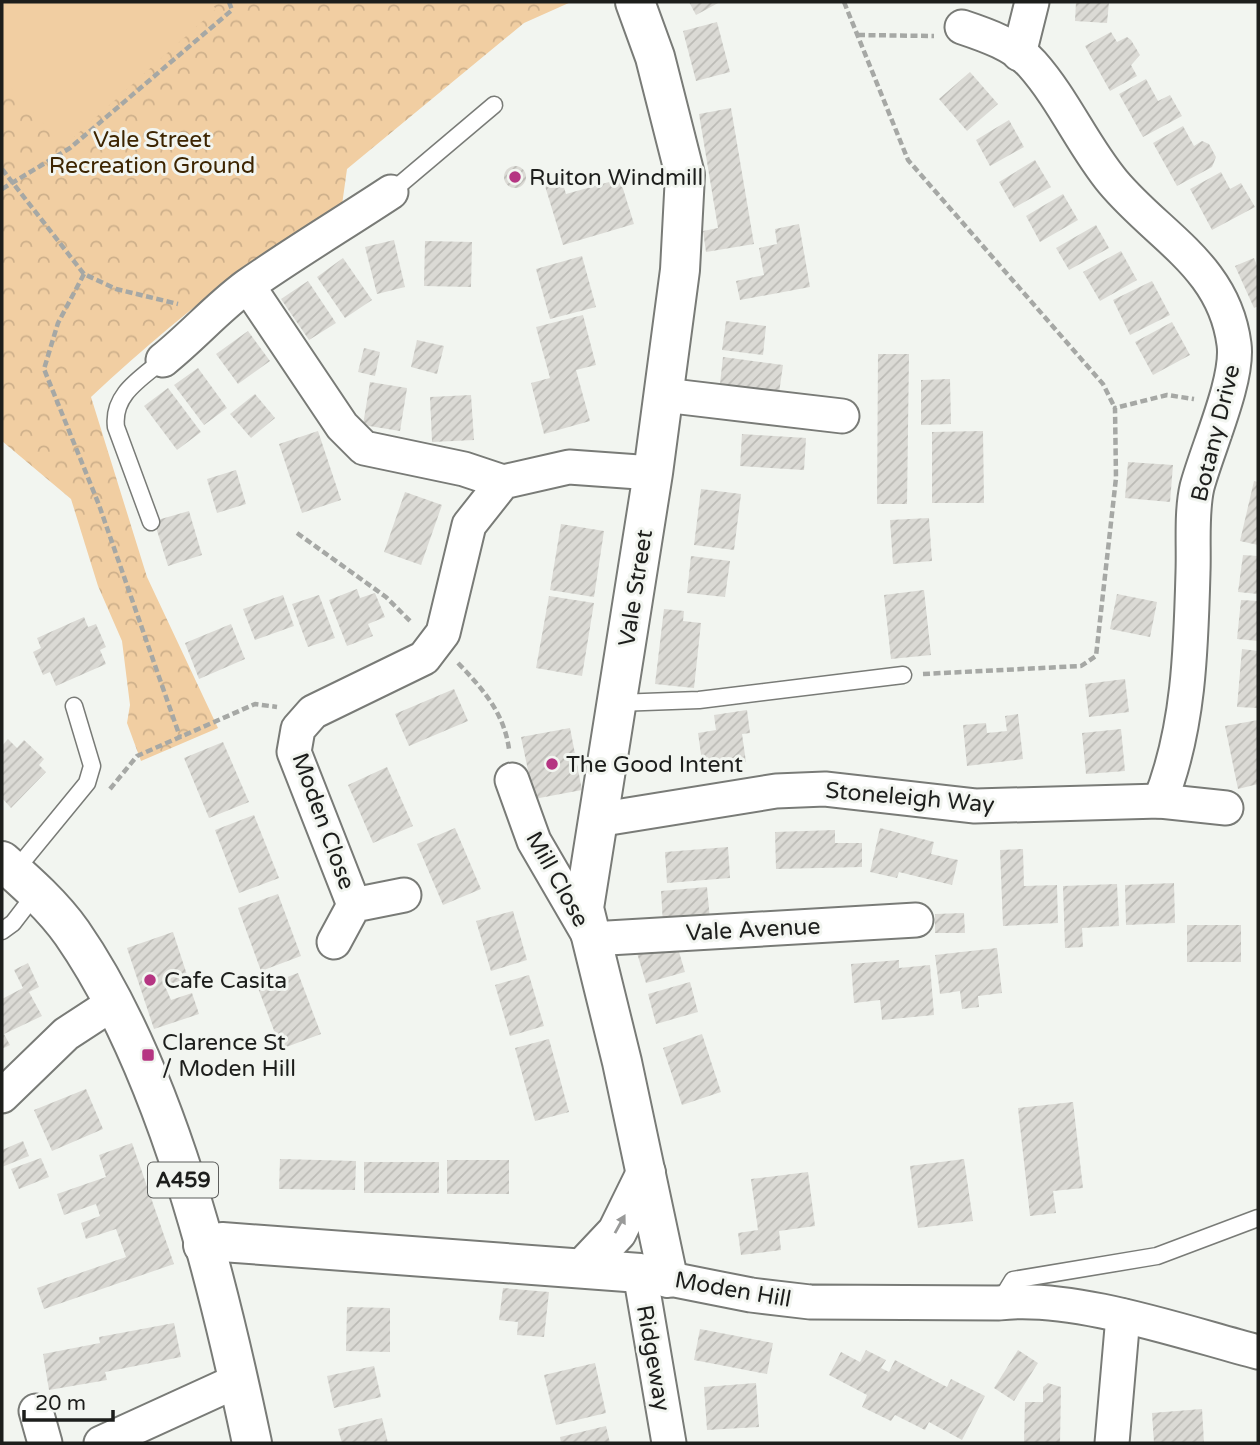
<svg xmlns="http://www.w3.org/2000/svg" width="1260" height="1445" font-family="'Varela Round',sans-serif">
<defs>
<pattern id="park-crowns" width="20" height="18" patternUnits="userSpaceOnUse" patternTransform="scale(1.75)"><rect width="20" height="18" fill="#f1cea2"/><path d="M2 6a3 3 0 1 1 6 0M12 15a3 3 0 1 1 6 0" fill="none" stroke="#ceb08b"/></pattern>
<pattern id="building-hatch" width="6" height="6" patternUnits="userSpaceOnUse" patternTransform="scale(1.75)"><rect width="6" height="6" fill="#dbdad5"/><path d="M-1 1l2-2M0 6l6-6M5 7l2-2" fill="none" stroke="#bcbbb6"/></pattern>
</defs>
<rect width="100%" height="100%" fill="#f2f5f0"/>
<path fill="url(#park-crowns)" d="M2,2H571L524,23L347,169L342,205C252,257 167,326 91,397L147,577L218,728L141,761L127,723L130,705L122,641L98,586L71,499L2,441Z"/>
<path fill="#f1cea2" d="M2,2H210L216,9L64,146L2,78Z"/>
<g fill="url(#building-hatch)">
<path d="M689,2H720L696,15Z"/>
<path d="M1076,2H1109L1107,23L1075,21Z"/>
<path d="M717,22L730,72L696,81L683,31Z"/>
<path d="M1111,32L1117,42L1127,37L1131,40L1140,55L1131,65L1137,76L1110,91L1085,46Z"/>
<path d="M970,72L998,104L967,131L939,99Z"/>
<path d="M1146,79L1158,101L1170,95L1182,116L1143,137L1119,94Z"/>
<path d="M731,108L754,244L706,252L703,231L718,228L699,114Z"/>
<path d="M1009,120L1024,147L990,166L976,140Z"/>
<path d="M1183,126L1194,146L1202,141L1209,144L1216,157L1212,167L1177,186L1153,143Z"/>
<path d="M1035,160L1051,187L1014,208L999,182Z"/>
<circle cx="515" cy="177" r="11"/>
<path d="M1221,172L1230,189L1241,183L1255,207L1212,230L1190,189Z"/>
<path d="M620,179L634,224L563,245L545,186L562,181L566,194Z"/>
<path d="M1063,194L1078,220L1040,242L1026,216Z"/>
<path d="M799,224L810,287L740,300L736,281L764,275L759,248L777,244L775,229Z"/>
<path d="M1096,225L1109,248L1069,270L1056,248Z"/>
<path d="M394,240L405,287L377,294L365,247Z"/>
<path d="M425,241L472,242L471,287L424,286Z"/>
<path d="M1121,251L1137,280L1100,301L1083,272Z"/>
<path d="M582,256L596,307L550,319L536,269Z"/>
<path d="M343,258L372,300L345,318L317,277Z"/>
<path d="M1254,258L1258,268V306L1254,308L1235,266Z"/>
<path d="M308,281L336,323L309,340L281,299Z"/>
<path d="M1152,281L1170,315L1130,335L1113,300Z"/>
<path d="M583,315L596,365L576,370L590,421L544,434L531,383L550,378L536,327Z"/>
<path d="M726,321L766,326L763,355L722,350Z"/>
<path d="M1172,322L1190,355L1153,375L1135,342Z"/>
<path d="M248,331L270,361L238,384L216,354Z"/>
<path d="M417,340L444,346L437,374L411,367Z"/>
<path d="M364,348L380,352L375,376L358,372Z"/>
<path d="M878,354H909L907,504H877Z"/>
<path d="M723,357L783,365L778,400L719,393Z"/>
<path d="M198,368L227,408L204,425L174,385Z"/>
<path d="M950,379L951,424L921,425V380Z"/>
<path d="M370,382L407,388L400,431L363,425Z"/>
<path d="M168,388L201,432L177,450L144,406Z"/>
<path d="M255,394L275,418L251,438L230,414Z"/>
<path d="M471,395L474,440L432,442L430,397Z"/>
<path d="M318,431L341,500L302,513L279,444Z"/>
<path d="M983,431L984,503H932V432Z"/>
<path d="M742,434L806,438L804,470L740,466Z"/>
<path d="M1128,462L1173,465L1170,502L1125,498Z"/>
<path d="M236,470L246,504L217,513L207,479Z"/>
<path d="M1254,481L1258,482V545L1240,541Z"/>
<path d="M701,489L741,494L734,550L694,545Z"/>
<path d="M405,492L442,505L421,565L384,552Z"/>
<path d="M189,511L202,555L168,566L154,521Z"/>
<path d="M929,518L932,561L893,564L890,520Z"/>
<path d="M561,524L604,531L594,597L550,590Z"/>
<path d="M1243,555L1258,556V594L1238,592Z"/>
<path d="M691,556L730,561L725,597L687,593Z"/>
<path d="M357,589L360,598L375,593L385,617L368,624L373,636L347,646L329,600Z"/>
<path d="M924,590L931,655L891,659L884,595Z"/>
<path d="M1117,594L1157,602L1150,637L1110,629Z"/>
<path d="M283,595L294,626L255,640L243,609Z"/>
<path d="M319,595L335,638L308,647L292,604Z"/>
<path d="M549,596L594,603L582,676L536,668Z"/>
<path d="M1241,600L1258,601V641L1237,639Z"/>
<path d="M664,609L684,611L683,621L701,623L694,688L655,684Z"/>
<path d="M84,617L88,627L96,624L106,647L100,650L106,664L56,686L50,672L43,675L33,652L41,648L37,638Z"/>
<path d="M231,624L245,659L199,679L185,643Z"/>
<path d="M1242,649L1258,651V708L1237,707Z"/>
<path d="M1125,679L1129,712L1089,717L1085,684Z"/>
<path d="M454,689L468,721L409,746L395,714Z"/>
<path d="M747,710L750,733L742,734L746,762L703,768L698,733L716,730L714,715Z"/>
<path d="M1018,714L1023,759L967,766L963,725L986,723L987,733L1007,731L1005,716Z"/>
<path d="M1258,720V784L1238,789L1225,726Z"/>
<path d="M570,728L582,790L534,799L521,737Z"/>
<path d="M1121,729L1125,771L1086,774L1082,733Z"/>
<path d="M8,739L17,748L24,740L44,759L39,765L46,772L11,808L2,798V746Z"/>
<path d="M223,742L249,802L209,818L184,758Z"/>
<path d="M387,767L413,826L373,843L348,785Z"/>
<path d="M254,815L279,878L239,893L215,830Z"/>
<path d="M455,828L481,889L443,905L417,844Z"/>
<path d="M880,828L934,842L931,854L958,860L952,885L899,872L897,878L870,872Z"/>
<path d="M835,830V843H862V867L776,869L775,832Z"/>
<path d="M728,847L730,878L667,883L665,852Z"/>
<path d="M1023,849L1024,886L1057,885L1058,923L1003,926L1000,850Z"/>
<path d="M1174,883L1175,923L1126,925L1125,885Z"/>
<path d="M1117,884L1119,926L1082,928L1083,947L1065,948L1063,886Z"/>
<path d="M707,887L710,920L663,924L661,891Z"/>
<path d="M278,894L301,956L261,971L238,908Z"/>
<path d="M513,911L527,960L491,971L476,921Z"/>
<path d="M964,913L965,933H935V914Z"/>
<rect x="1187" y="925" width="54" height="37"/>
<path d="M173,932L188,978L165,986L171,1000L192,993L199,1014L154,1029L127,948Z"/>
<path d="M676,942L685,972L646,983L637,953Z"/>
<path d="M997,948L1002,993L978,996L979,1007L962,1009L960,991L940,994L935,955Z"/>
<path d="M899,960V968L930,965L934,1015L882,1020L880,1000L854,1003L851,964Z"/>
<path d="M28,963L39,987L29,992L42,1016L4,1034L10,1045L2,1049V999L23,988L14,970Z"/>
<path d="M298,973L321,1034L281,1049L258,988Z"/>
<path d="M529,975L544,1026L510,1036L495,985Z"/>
<path d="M690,982L698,1012L656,1024L648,994Z"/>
<path d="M702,1034L721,1092L682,1105L663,1048Z"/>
<path d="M549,1039L569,1112L535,1121L515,1048Z"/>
<path d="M86,1089L103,1129L52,1151L34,1110Z"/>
<path d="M1073,1102L1083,1188L1053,1191L1056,1213L1030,1216L1018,1108Z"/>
<path d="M23,1141L29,1156L2,1167V1150Z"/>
<path d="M132,1143L174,1264L44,1309L37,1288L126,1257L116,1229L86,1239L81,1223L100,1216L96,1204L64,1215L57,1194L106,1177L99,1155Z"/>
<path d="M41,1158L49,1177L19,1189L11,1169Z"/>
<path d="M280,1159L356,1161L355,1190L279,1189Z"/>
<path d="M964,1159L973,1221L918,1228L910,1166Z"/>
<rect x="447" y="1160" width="62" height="34"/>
<rect x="364" y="1162" width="75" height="31"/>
<path d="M808,1172L815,1226L779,1231L781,1250L741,1255L738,1233L758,1230L751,1179Z"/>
<path d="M503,1288L549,1292L544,1337L517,1335L518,1322L499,1320Z"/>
<path d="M347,1307L390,1308V1352L346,1351Z"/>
<path d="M174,1323L181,1357L105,1372L107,1380L49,1390L43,1354L100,1343L99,1337Z"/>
<path d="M700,1329L773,1343L767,1374L694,1360Z"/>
<path d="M866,1350L886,1360L881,1368L889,1372L895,1360L947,1387L951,1379L985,1396L962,1440L929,1422L925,1430L895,1415L891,1421L862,1407L867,1395L829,1375L841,1352L860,1362Z"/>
<path d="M1018,1350L1038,1363L1014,1401L994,1388Z"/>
<path d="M595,1363L606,1413L556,1425L544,1375Z"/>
<path d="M374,1366L381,1397L334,1408L327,1376Z"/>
<path d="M756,1383L759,1427L707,1430L704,1387Z"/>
<path d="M1048,1383L1061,1387L1060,1443H1024L1025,1402H1043V1387Z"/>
<path d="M1202,1409L1204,1443H1154L1152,1413Z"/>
<path d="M382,1418L388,1443H342L338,1429Z"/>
<path d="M606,1426L610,1443H561L560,1437Z"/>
</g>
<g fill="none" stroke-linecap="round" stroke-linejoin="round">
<g stroke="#797b77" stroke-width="19">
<g id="lane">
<path d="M391,192L494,105"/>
<path d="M151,522L116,427C112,395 140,379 163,360"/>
<path d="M617,703L699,700L903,675"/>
<path d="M14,872L87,783L92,766L74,706"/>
<path d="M2,931L13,923L36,893"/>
<path d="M999,1303L1013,1280L1157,1256L1258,1218"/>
</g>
</g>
<g stroke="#797b77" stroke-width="37">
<g id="street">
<path d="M962,27C986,35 1015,45 1032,64C1064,100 1083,146 1113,182C1159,237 1224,266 1234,344C1239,380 1207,449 1197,487C1191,513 1194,545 1193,572C1191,648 1189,729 1160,801"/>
<path d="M1019,54L1032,2"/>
<path d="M248,286L342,426L364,448L464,469L503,482"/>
<path d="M163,360C193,336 217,308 247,286C294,253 344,223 391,192"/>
<path d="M664,395L842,416"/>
<path d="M512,780L534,841L591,939L916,920"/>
<path d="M597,820L776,791L825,789L975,806L1160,801L1226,808"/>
<path d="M354,905L294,752L298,729L313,712L424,658L443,633L469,525L503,482L569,467L653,473"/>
<path d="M334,942L354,905L404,895"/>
<path d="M2,1096L66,1034L115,1002"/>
<path d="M36,1411L45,1443"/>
<path d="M101,1443L239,1380"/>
<path d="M669,1443L640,1273L751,1295L810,1302L999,1303C1074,1294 1185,1333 1258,1352"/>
<path d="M1112,1443L1123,1316"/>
</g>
</g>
<g stroke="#797b77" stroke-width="42">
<g id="secondary">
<path d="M635,2L655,57L685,175L680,270L653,473L584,908L622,1062L668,1278"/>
<path d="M203,1245L222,1242L640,1273"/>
<path d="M584,1267L617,1232L646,1173"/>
</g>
</g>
<g stroke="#797b77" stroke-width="42">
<path id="primary" d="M2,861C27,883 53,906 72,933C167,1070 218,1281 252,1443"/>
</g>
<g stroke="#a6a8a5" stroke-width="4.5" stroke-dasharray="7 3.5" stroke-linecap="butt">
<path d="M844,2L908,160L1103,384L1115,408"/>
<path d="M858,35L934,36"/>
<path d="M2,169L84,274L116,289L178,304"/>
<path d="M2,189L70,148L232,10L229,2"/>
<path d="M84,274L58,323L44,369L99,505L180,737"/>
<path d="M297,533L386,597L412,623"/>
<path d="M458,663C483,689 504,713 509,749"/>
<path d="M923,674L1081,666L1096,656L1116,478L1115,408L1167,395L1194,399"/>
<path d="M110,789L137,756L255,704L277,707"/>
</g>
<use href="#lane" stroke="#fff" stroke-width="16"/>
<use href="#street" stroke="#fff" stroke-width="33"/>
<use href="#secondary" stroke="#fff" stroke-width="38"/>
<use href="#primary" stroke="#fff" stroke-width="38"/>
</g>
<defs><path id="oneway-solid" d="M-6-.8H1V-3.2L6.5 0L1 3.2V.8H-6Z" transform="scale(1.75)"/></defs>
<use fill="#999a99" href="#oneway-solid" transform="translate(620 1224) rotate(-61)"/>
<g fill="#b53582" stroke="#f2f5f0" stroke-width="2.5">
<circle cx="515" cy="177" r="7"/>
<circle cx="552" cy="764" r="7"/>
<circle cx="150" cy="980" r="7"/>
<rect x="141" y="1048" width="14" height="14" rx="3.5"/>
</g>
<g text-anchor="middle" stroke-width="6" stroke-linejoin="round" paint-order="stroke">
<rect fill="#f2f5f0" stroke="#5d5e5c" stroke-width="2" x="148" y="1162.5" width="70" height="35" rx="5"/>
<g font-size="21" font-weight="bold" fill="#1d1e1c">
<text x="183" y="1187">A459</text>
</g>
<g font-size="23" fill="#3d2501" stroke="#f2f5f0">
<text x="152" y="147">Vale Street<tspan x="152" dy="26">Recreation Ground</tspan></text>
</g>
<g font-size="23" fill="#1d1e1c" stroke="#f2f5f0" text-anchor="start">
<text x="529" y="185">Ruiton Windmill</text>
<text x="566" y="772">The Good Intent</text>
<text x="164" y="988">Cafe Casita</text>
<text x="162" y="1050">Clarence St<tspan x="162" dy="26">/ Moden Hill</tspan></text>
</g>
<g font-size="23" fill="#1d1e1c" stroke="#f2f5f0">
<text transform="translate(1215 433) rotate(-76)" y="8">Botany Drive</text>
<text transform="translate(635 588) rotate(-81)" y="8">Vale Street</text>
<text transform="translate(910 797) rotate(5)" y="8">Stoneleigh Way</text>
<text transform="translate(324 821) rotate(70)" y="8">Moden Close</text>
<text transform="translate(558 879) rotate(61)" y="8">Mill Close</text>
<text transform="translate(753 929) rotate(-3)" y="8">Vale Avenue</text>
<text transform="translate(733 1289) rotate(10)" y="8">Moden Hill</text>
<text transform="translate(654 1358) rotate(80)" y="8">Ridgeway</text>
</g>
</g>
<rect width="1260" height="1445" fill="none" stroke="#1d1e1c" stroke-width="7"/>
<path d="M24 1410v10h89v-10" fill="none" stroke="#1d1e1c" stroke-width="3.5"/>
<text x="35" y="1410" font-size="21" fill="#1d1e1c" stroke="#f2f5f0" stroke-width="5" paint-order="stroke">20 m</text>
</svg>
